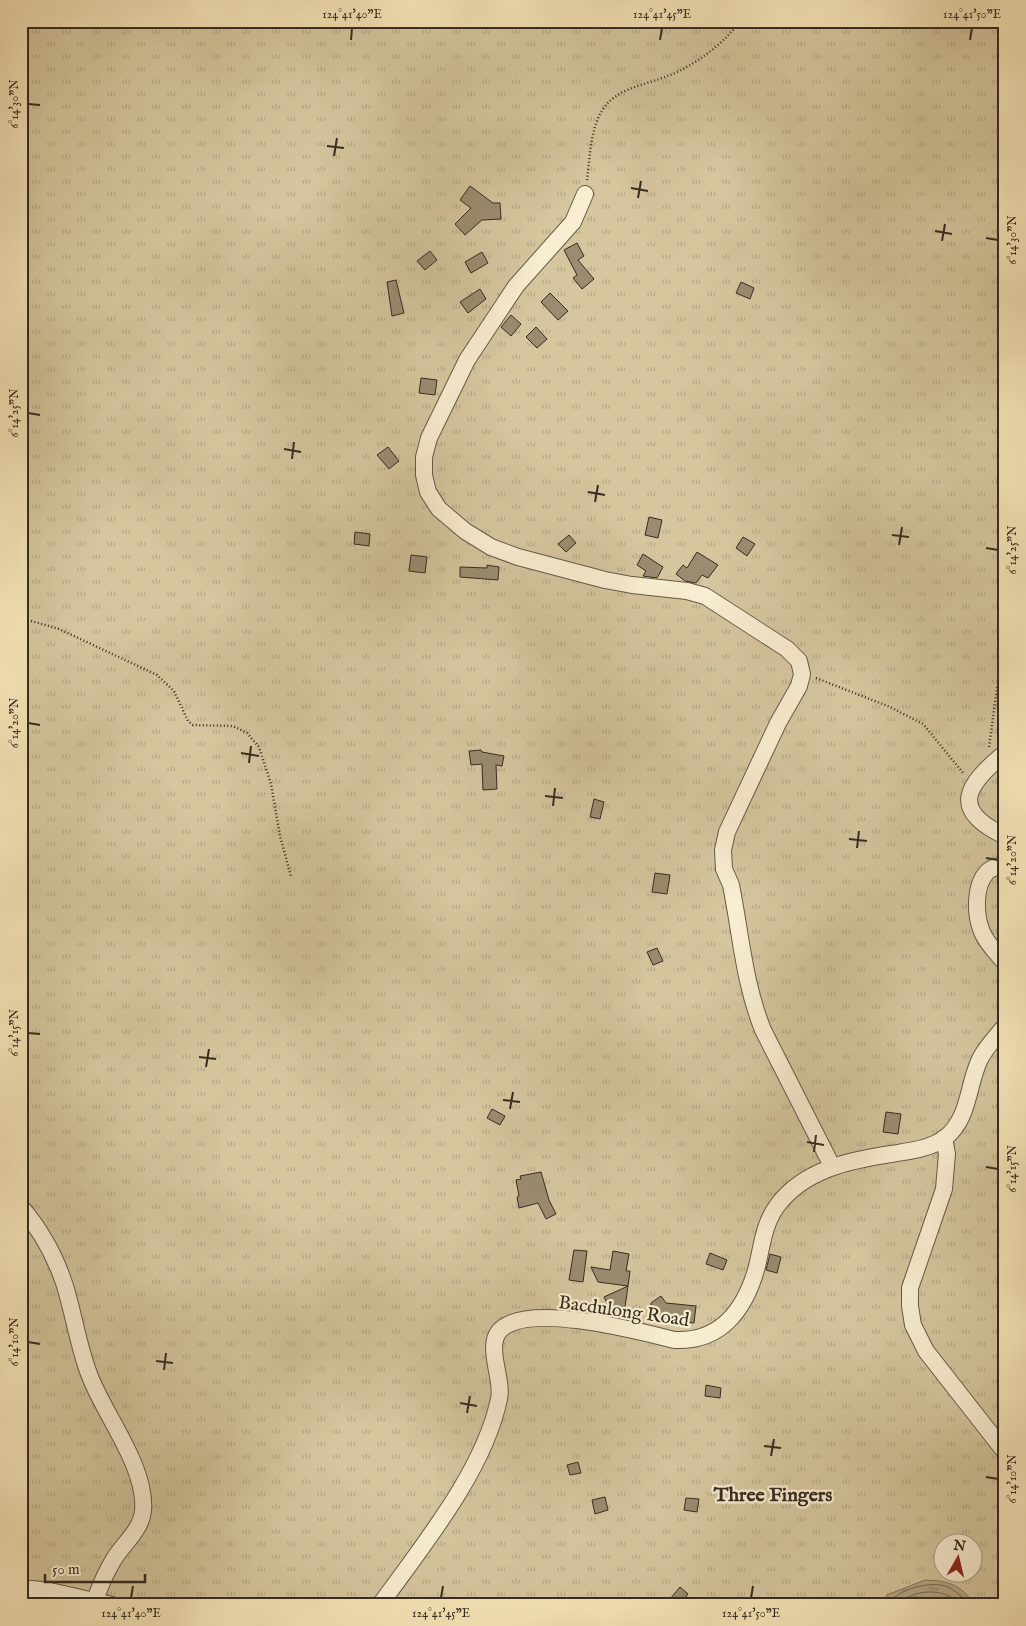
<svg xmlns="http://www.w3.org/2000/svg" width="1026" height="1626" font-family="'IM FELL English',serif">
<defs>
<pattern id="grass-tufts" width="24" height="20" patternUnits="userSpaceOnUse" patternTransform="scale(1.25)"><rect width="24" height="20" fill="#d5c69e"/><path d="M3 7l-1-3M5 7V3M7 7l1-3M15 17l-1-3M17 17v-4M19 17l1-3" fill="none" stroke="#b7aa88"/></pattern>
<pattern id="water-ripples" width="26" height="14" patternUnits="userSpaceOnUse" patternTransform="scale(1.25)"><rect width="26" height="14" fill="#b5a685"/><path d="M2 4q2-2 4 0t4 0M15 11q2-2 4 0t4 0" fill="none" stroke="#94876c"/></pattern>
</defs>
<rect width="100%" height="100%" fill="#f6e5b8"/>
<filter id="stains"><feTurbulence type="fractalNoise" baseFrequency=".004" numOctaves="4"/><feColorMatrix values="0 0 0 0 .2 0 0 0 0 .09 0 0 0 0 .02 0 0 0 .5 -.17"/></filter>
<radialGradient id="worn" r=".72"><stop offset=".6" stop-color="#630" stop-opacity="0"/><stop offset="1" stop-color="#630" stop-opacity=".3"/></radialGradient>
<path fill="url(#grass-tufts)" stroke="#867960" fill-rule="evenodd" d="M21,21H1005V1605H21ZM944,1544H974V1574H944Z"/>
<path fill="url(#water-ripples)" stroke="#82755d" d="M925,1580C949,1581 960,1584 975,1605H883L887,1595Z"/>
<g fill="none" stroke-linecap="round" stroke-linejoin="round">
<g stroke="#766954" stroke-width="1">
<path d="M888,1605C896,1589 932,1580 948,1587C956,1591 964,1598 969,1605"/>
<path d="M895,1605C914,1589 944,1586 961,1605"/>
</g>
</g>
<g fill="#9a8c70" stroke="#362c22">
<path d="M470,186L493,203H500L501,219L482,220L465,235L455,224L471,208L460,200Z"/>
<path d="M577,243L584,256L578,260L594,279L582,289L573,278L577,275L564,250Z"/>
<path d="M430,251L437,260L425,270L417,261Z"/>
<path d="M482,252L488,263L471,273L465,262Z"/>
<path d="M396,280L404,313L392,316L387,282Z"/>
<path d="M741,282L754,288L750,299L736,293Z"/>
<path d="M480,289L486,299L468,313L460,302Z"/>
<path d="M550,293L568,311L558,320L541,302Z"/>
<path d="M511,315L521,324L511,336L501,327Z"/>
<path d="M536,327L547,339L537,348L526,337Z"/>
<path d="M421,378L437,380L435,395L419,393Z"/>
<path d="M388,447L399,461L389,469L377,455Z"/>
<path d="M649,517L662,520L658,538L645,535Z"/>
<path d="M355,532L370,534L369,546L354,544Z"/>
<path d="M569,535L576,543L566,552L558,544Z"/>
<path d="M743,537L755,544L747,556L736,548Z"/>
<path d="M697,552L718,565L708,578L702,575L696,583L685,581L676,574L683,565L687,568Z"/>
<path d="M643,554L663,567L657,578L643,576L646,571L637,565Z"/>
<path d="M411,555L427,557L425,573L409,571Z"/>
<path d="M487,565L499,567L498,580L460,577V567L487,568Z"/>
<path d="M481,750L482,752L504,756L502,766L496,765L497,789L483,790L482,764L471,765L469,751Z"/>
<path d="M594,799L604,802L600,819L590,817Z"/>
<path d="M655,873L670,875L667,894L652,892Z"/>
<path d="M657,948L663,961L653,965L647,952Z"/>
<path d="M492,1109L505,1116L500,1125L487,1118Z"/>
<path d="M886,1112L901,1114L898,1134L883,1132Z"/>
<path d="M541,1172L549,1200L556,1214L546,1219L538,1203L519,1208L517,1197L519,1196L516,1180L521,1179L520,1176Z"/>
<path d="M574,1250L587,1251L583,1282L569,1280Z"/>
<path d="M613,1251L629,1254L626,1271H630L628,1286L598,1282L591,1267L610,1270Z"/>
<path d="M710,1253L727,1260L723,1270L706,1264Z"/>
<path d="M770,1254L781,1257L777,1273L766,1270Z"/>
<path d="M628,1286L625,1307L612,1313L604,1297Z"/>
<path d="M661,1296L666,1303L696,1306L694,1323L649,1318L651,1303Z"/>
<path d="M706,1385L721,1388L720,1398L705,1396Z"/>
<path d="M578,1462L581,1473L570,1475L567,1465Z"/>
<path d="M605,1497L608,1510L595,1514L592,1500Z"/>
<path d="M686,1498L699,1499L697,1512L684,1510Z"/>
<path d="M680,1587L688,1594L680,1605H677L670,1599Z"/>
</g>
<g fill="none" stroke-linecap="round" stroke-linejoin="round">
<g stroke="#665a48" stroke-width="18">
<g id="minor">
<path d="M585,194L573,222L516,286L467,360L429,438L424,457V475L428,492L439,509L465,531L491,547L518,557L605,580L632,585L687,591L705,596L787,649L799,661L802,674L799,686L778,723L727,832L723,850L724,869L731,885C741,935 744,983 763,1030L832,1166"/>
<path d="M1005,753C966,785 949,810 1005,836"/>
<path d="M1005,865C999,866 991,868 987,872C974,886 975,915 982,932C987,944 997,953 1005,963"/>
<path d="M944,1138L947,1154L944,1189L910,1288V1306L913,1325L926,1351L1005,1452"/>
<path d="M21,1207C40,1229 56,1258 65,1286C74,1315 78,1345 89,1374C104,1415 147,1467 143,1511C141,1530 124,1543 114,1559C106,1572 100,1586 95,1600"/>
<path d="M21,1588L50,1591L112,1605"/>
<path d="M380,1605C423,1545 484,1471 499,1399C504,1378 482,1341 504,1327C536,1304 637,1331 675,1340C720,1342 744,1311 756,1270C762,1248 763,1225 777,1206C803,1170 850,1160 891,1154C909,1151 930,1149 945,1138C970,1118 967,1086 980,1059C986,1047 996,1037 1005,1026"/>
</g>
</g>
<g stroke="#362c22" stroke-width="2.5" stroke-dasharray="1 2.5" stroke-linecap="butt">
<path d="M587,180C590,158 590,129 603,109C618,87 647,85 670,75C695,65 725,43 740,21"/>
<path d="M21,618L59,629L157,675L174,691L188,721L193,725L233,726L247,733L259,747L271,784L280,836L291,876"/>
<path d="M816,678L890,707L923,724L964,774"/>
<path d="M989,747L997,688L1005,669"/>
</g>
<use href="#minor" stroke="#f9eed1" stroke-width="16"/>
</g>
<path fill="none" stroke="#362c22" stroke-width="2" d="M351,40L352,28M660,40L662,28M970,40L972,28M28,104L40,105M327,146L344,148M334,156L337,138M631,188L648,191M638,198L641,181M935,231L952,234M986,238L998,240M942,241L945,224M28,413L40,415M284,449L301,452M292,459L294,442M588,492L605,495M595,502L598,485M892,535L909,537M899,545L902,527M986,548L998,550M28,723L40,725M241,753L259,756M249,763L251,746M545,796L563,798M553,806L555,788M849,839L867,841M857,848L859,831M986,858L998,860M28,1033L40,1034M199,1057L216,1059M206,1067L209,1049M503,1100L520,1102M510,1109L513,1092M807,1142L824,1145M814,1152L816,1135M986,1167L998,1169M28,1342L40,1344M156,1361L173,1363M164,1370L166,1353M460,1403L477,1406M467,1413L470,1396M764,1446L781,1448M771,1456L774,1439M986,1477L998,1479M131,1598L133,1586M441,1598L443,1586M751,1598L753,1586"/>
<g text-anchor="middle" stroke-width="4.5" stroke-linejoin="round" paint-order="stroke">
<g font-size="19" fill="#362c22" stroke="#f9eed1">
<text transform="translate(624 1310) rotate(8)" y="7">Bacdulong Road</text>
</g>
<g font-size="20" font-weight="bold" fill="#362c22" stroke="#f9eed1">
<text x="773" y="1501">Three Fingers</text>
</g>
</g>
<rect width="1026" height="1626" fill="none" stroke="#f6e5b8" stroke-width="55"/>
<g transform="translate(958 1558) rotate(8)"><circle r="24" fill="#f9eed1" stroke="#aba08b"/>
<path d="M0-4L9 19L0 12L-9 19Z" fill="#8f2418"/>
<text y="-8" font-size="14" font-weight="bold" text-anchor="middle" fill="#362c22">N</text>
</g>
<path d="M45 1574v8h100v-8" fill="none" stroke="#362c22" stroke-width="2.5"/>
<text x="52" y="1574" font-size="15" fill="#362c22" stroke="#f9eed1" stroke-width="4" paint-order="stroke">50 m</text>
<rect x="28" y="28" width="970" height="1570" fill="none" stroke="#362c22" stroke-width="2"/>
<g font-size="12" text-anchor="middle" fill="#362c22">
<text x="352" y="18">124°41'40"E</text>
<text x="662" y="18">124°41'45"E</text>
<text x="972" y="18">124°41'50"E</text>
<text transform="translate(14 104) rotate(-90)" y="4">6°14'30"N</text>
<text transform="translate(1012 240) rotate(-90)" y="4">6°14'30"N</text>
<text transform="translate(14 413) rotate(-90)" y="4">6°14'25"N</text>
<text transform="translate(1012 550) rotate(-90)" y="4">6°14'25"N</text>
<text transform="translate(14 723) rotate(-90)" y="4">6°14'20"N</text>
<text transform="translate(1012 860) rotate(-90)" y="4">6°14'20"N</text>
<text transform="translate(14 1033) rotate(-90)" y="4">6°14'15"N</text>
<text transform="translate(1012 1169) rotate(-90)" y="4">6°14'15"N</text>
<text transform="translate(14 1342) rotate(-90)" y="4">6°14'10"N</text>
<text transform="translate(1012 1479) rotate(-90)" y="4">6°14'10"N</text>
<text x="131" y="1617">124°41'40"E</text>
<text x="441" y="1617">124°41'45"E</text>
<text x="751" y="1617">124°41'50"E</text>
</g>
<rect width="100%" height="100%" filter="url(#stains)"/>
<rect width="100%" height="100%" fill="url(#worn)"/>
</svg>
